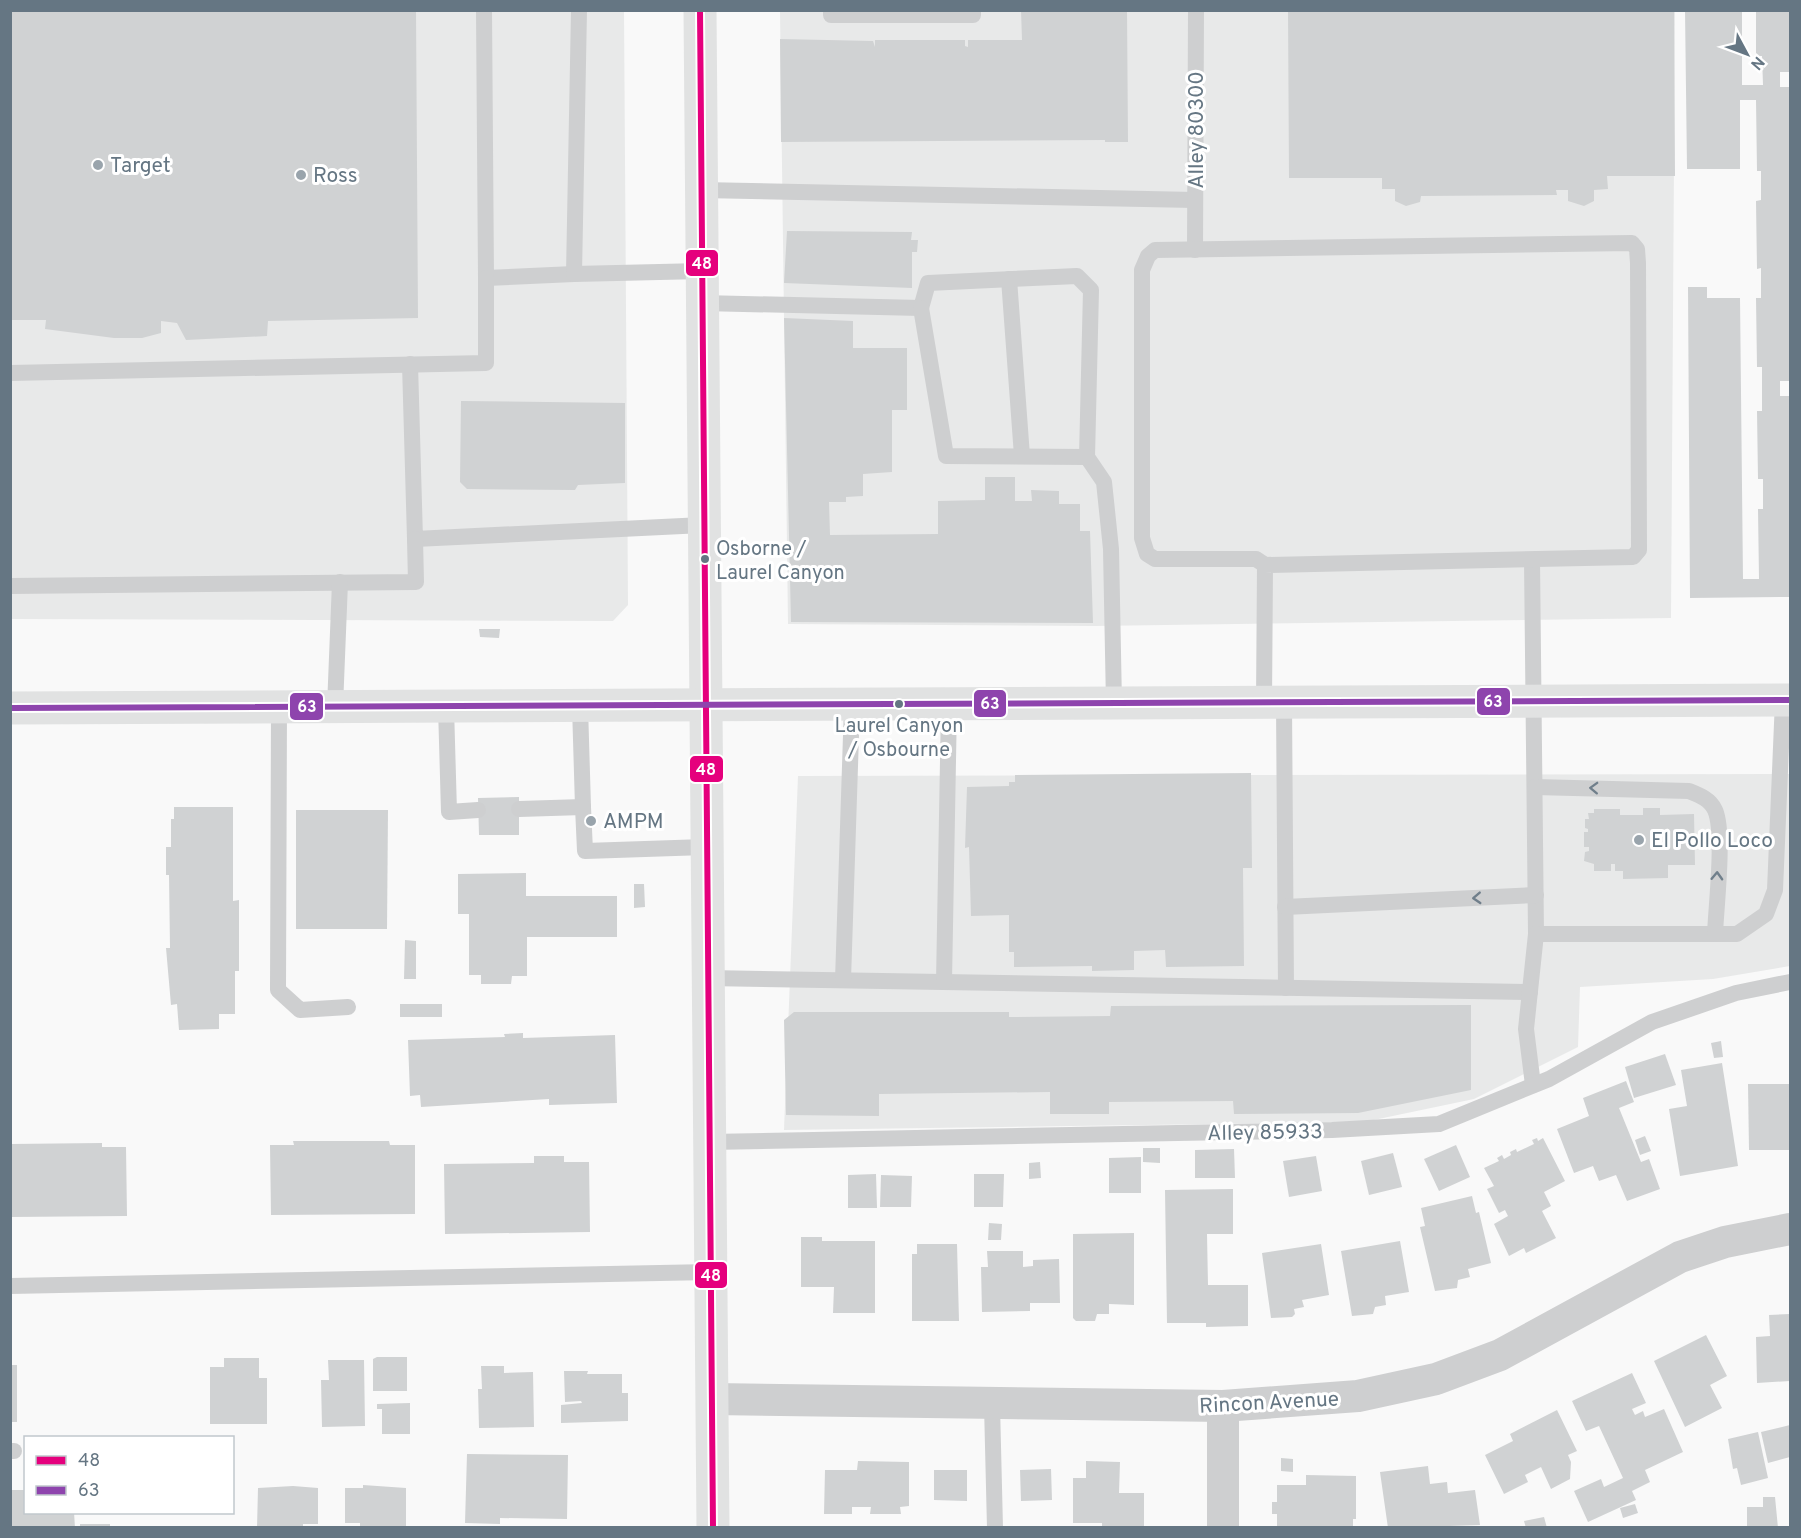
<svg xmlns="http://www.w3.org/2000/svg" width="1801" height="1538" font-family="Overpass,sans-serif">
<rect width="100%" height="100%" fill="#f9f9f9"/>
<g fill="#e8e9e9">
<path d="M11,11H624L628,605L613,621L11,619Z"/>
<path d="M780,11H1675L1671,618L1094,626L788,624Z"/>
<path d="M1790,774V966L1713,979L1580,987L1578,1047L1474,1099L1364,1122L784,1130L798,776Z"/>
</g>
<g fill="#d0d2d3">
<path d="M10,10H416L418,318L268,321L267,336L186,340L177,323L161,321V333L142,338H114L45,329L46,320H10Z"/>
<path d="M1021,10H1127L1128,142H1105V140L781,142L780,39L873,41L875,47V40H965V46L968,47V40H1022Z"/>
<path d="M1288,10H1674L1675,176H1607L1608,189L1594,190V201L1584,206L1568,201V190H1556L1557,195L1421,196L1420,202L1406,206L1395,201V189H1382V178H1289Z"/>
<path d="M1685,10H1742V85H1763L1762,56H1756V10H1790V72H1780V87H1790V381H1780V396H1790V597L1690,598L1688,287H1707V298H1740L1743,579H1759L1758,509H1763V479H1758L1757,411H1762V367H1757L1756,298H1761V268L1757,269L1756,201L1761,200V171H1757L1756,100H1740V169H1687Z"/>
<path d="M787,231L912,232L911,240H918L917,252H912V288L784,283Z"/>
<path d="M784,318L853,321V348H907V410H892V472L863,474V496L846,497V502H829L830,535L938,534V501L985,500V477H1015V501H1032L1031,490L1059,491V504H1080V531H1090L1093,623L791,622Z"/>
<path d="M461,401L625,403V483L578,485L575,490L467,489L460,482Z"/>
<path d="M479,629H500L499,638L480,637Z"/>
<path d="M1251,773L1252,868H1243L1244,966L1166,967L1165,950L1134,951V970L1092,971V966L1014,967V952H1009V915L971,916L969,847L965,848L967,787L1009,786V782H1015V775Z"/>
<path d="M519,797V835H479L478,798Z"/>
<path d="M174,807H233V901L239,900V971H235V1014H219V1029L179,1030L177,1004L171,1005L166,948H170L169,875H166V847H171V819H174Z"/>
<path d="M1643,808H1660V815L1694,814L1695,865H1668V878L1623,879V871H1615V864H1611V871H1594V864L1584,861L1585,852L1589,851V847H1584V832H1588V829L1585,828V819H1589L1588,813H1594V809H1620V815H1643Z"/>
<path d="M296,810H388L387,929H296Z"/>
<path d="M526,873V896H617V937H527V976H512L511,984H481V975H469V914H458V874Z"/>
<path d="M634,884H644L645,907L634,908Z"/>
<path d="M405,940L416,941V979H404Z"/>
<rect x="400" y="1004" width="42" height="13"/>
<path d="M1471,1005V1090L1358,1113L1234,1114L1233,1101L1109,1102V1114H1050V1092L879,1094V1116L786,1115L784,1020L794,1012H1009V1017L1110,1016L1111,1006Z"/>
<path d="M523,1033V1038L615,1035L617,1103L549,1105V1099L421,1107L420,1095L410,1096L408,1040L505,1037L504,1034Z"/>
<path d="M1721,1041L1723,1057L1714,1058L1711,1043Z"/>
<path d="M1665,1054L1676,1085L1634,1098L1625,1067Z"/>
<path d="M1722,1063L1738,1166L1680,1176L1669,1109L1687,1106L1681,1070Z"/>
<path d="M1626,1081L1634,1102L1619,1108L1641,1162L1649,1159L1660,1189L1627,1201L1616,1175L1599,1181L1593,1166L1574,1173L1557,1129L1589,1116L1583,1098Z"/>
<path d="M1748,1084H1790V1150H1749Z"/>
<path d="M1645,1136L1651,1151L1640,1155L1635,1140Z"/>
<path d="M1537,1138L1538,1141L1543,1138L1565,1181L1544,1192L1551,1206L1542,1211L1556,1238L1526,1253L1524,1248L1509,1256L1494,1224L1508,1216L1505,1210L1499,1213L1487,1189L1494,1186L1484,1168L1499,1161L1497,1158L1502,1155L1504,1159L1511,1155L1510,1152L1516,1149L1517,1152L1534,1144L1532,1140Z"/>
<path d="M293,1141H389L390,1145H415V1214L271,1215L270,1145H294Z"/>
<path d="M102,1143V1147H126L127,1216L10,1217V1144Z"/>
<path d="M1456,1145L1470,1177L1439,1191L1424,1159Z"/>
<path d="M1143,1148H1160V1163L1143,1162Z"/>
<path d="M1234,1149L1235,1178H1195V1150Z"/>
<path d="M1393,1153L1402,1187L1369,1195L1361,1161Z"/>
<path d="M534,1156H564V1162H589L590,1232L445,1234L444,1164L534,1163Z"/>
<path d="M1316,1156L1322,1191L1289,1197L1283,1161Z"/>
<path d="M1141,1157V1193H1109V1158Z"/>
<path d="M1040,1162L1041,1178L1029,1179V1163Z"/>
<path d="M876,1174L877,1208H848V1175Z"/>
<path d="M974,1174H1004L1003,1207H974Z"/>
<path d="M881,1175L912,1176L911,1207H880Z"/>
<path d="M1233,1189V1234H1207L1208,1285H1248V1326L1206,1327V1323H1167L1165,1190Z"/>
<path d="M1472,1196L1476,1213L1479,1212L1491,1263L1468,1269L1470,1277L1458,1280L1457,1288L1435,1291L1420,1227L1425,1226L1421,1208Z"/>
<path d="M989,1223L1002,1224L1001,1240H988Z"/>
<path d="M1134,1233V1305L1109,1304V1314H1097L1095,1321H1076L1073,1318V1234Z"/>
<path d="M801,1237H822V1241H875V1313H833L834,1287H801Z"/>
<path d="M1400,1241L1409,1292L1385,1296L1386,1305L1375,1307L1373,1314L1352,1316L1341,1251Z"/>
<path d="M917,1244H957L959,1321H912V1254H917Z"/>
<path d="M1321,1244L1329,1295L1302,1300L1304,1307L1294,1309L1295,1314L1292,1317L1271,1318L1262,1253Z"/>
<path d="M987,1251H1023V1267L1033,1266V1260L1059,1259L1060,1303H1030V1311L982,1312L981,1267H988Z"/>
<path d="M1790,1314V1381L1757,1383L1756,1337L1770,1336L1769,1315Z"/>
<path d="M1706,1335L1727,1376L1710,1385L1722,1408L1685,1427L1654,1361Z"/>
<path d="M377,1357H407V1391H373V1359Z"/>
<path d="M224,1358H259V1378H267V1424H210V1367H224Z"/>
<path d="M328,1360H364L365,1426L322,1427L321,1380H329Z"/>
<rect x="10" y="1365" width="7" height="57"/>
<path d="M481,1366H504V1373L533,1372L534,1427L479,1428L478,1389H482Z"/>
<path d="M564,1371H588L587,1374H622V1393H628V1421L561,1423V1405L582,1403L581,1401L565,1402Z"/>
<path d="M1632,1373L1646,1403L1632,1409L1635,1415L1643,1411L1645,1417L1664,1409L1683,1452L1645,1470L1650,1482L1632,1491L1636,1500L1588,1522L1574,1491L1601,1479L1604,1487L1623,1478L1599,1426L1586,1431L1572,1401Z"/>
<path d="M410,1403V1434H382V1409H377V1404Z"/>
<path d="M1557,1410L1577,1451L1568,1455L1571,1462L1570,1479L1551,1489L1541,1467L1525,1475L1528,1482L1504,1494L1485,1455L1513,1441L1510,1434Z"/>
<path d="M1790,1425V1457L1768,1463L1761,1432Z"/>
<path d="M1758,1432L1768,1478L1741,1485L1737,1468L1733,1469L1728,1439Z"/>
<path d="M467,1454L568,1455L567,1519L500,1518V1524L465,1523Z"/>
<path d="M1281,1458L1293,1459V1472L1281,1471Z"/>
<path d="M858,1461L909,1462V1506L900,1507L901,1514H870L871,1507H852V1514H824L825,1470H857Z"/>
<path d="M1086,1461L1120,1462L1119,1493H1144V1528H1102V1523H1073V1478H1086Z"/>
<path d="M1428,1466L1430,1484L1447,1482L1448,1493L1475,1490L1480,1525L1388,1528L1380,1472Z"/>
<path d="M1051,1469L1052,1500L1021,1501L1020,1470Z"/>
<path d="M934,1470H967V1501L934,1500Z"/>
<path d="M1306,1475L1356,1476V1519H1353V1526L1277,1527V1514H1272V1502H1277V1485H1306Z"/>
<path d="M363,1485L406,1488V1528H360V1523H345V1488H363Z"/>
<path d="M293,1486L318,1488V1524H303V1528H257L258,1488Z"/>
<path d="M10,1490H26V1512H74L75,1528H10Z"/>
<path d="M1763,1497H1775L1778,1528H1747V1507H1763Z"/>
<path d="M1635,1504L1638,1513L1623,1518L1620,1508Z"/>
<path d="M1544,1517L1547,1528H1526L1524,1521Z"/>
<rect x="80" y="1524" width="30" height="4"/>
</g>
<g fill="none" stroke-linecap="round" stroke-linejoin="round">
<g stroke="#cecfd0" stroke-width="16">
<path d="M484,10L486,278L574,274"/>
<path d="M579,10L574,274L702,271"/>
<path d="M831,10V15H973V10"/>
<path d="M701,190L1195,200"/>
<path d="M1195,250L1196,10"/>
<path d="M1009,279L1022,456"/>
<path d="M702,303L921,308L928,283L1077,276L1091,290L1087,457L1104,482L1111,549L1114,704"/>
<path d="M921,308L946,456L1087,457"/>
<path d="M410,364L415,539L703,525"/>
<path d="M10,373L486,363V278"/>
<path d="M1532,560L1536,934H1737L1766,914L1775,890L1783,700"/>
<path d="M10,586L416,582L415,539"/>
<path d="M1264,703L1265,565L1256,559H1155L1147,554L1142,538V270L1148,256L1155,250L1632,243L1637,249L1638,263L1639,550L1633,557L1265,565"/>
<path d="M1284,703L1286,988"/>
<path d="M580,706L583,807"/>
<path d="M279,707L278,990L300,1010L348,1007"/>
<path d="M335,707L340,582"/>
<path d="M446,707L449,812L478,810"/>
<path d="M1535,787L1689,791C1699,795 1710,799 1715,810C1725,832 1716,907 1715,934"/>
<path d="M519,809L583,807L585,851L705,847"/>
<path d="M1285,907L1536,895"/>
<path d="M707,978L1530,992"/>
<path d="M843,980L852,705"/>
<path d="M944,982L949,705"/>
<path d="M1533,1085L1526,1029L1536,934"/>
<path d="M709,1142L1332,1130L1439,1124L1549,1079L1652,1022L1736,993L1790,982"/>
<path d="M10,1286L710,1272"/>
<path d="M992,1405L995,1528"/>
<path d="M10,1451H14"/>
</g>
<g stroke="#cecfd0" stroke-width="32">
<path d="M713,1399L1223,1406L1358,1396L1436,1379L1500,1355L1680,1257L1725,1242L1790,1229"/>
<path d="M1223,1406V1528"/>
</g>
<g stroke="#e1e2e2" stroke-width="33">
<path d="M700,10L713,1528"/>
<path d="M10,708L1790,700"/>
</g>
<g stroke="#fff" stroke-width="10">
<path id="bus-1" d="M700,10L713,1528"/>
</g>
<g stroke="#fff" stroke-width="10">
<path id="bus-2" d="M10,708L1790,700"/>
</g>
<use href="#bus-1" stroke="#e5007d" stroke-width="6"/>
<use href="#bus-2" stroke="#8e44ad" stroke-width="6"/>
</g>
<defs><path id="oneway-chevron" d="M-2-3.5L2.5 0L-2 3.5" fill="none" stroke-width="1.6" stroke-linecap="round" stroke-linejoin="round" transform="scale(1.5)"/></defs>
<g stroke="#707f8b">
<use href="#oneway-chevron" transform="translate(1594 788) rotate(-178)"/>
<use href="#oneway-chevron" transform="translate(1717 876) rotate(-88)"/>
<use href="#oneway-chevron" transform="translate(1477 898) rotate(177)"/>
</g>
<g fill="#99a4ac" stroke="#fff" stroke-width="2">
<circle cx="98" cy="165" r="6"/>
<circle cx="301" cy="175" r="6"/>
<circle cx="591" cy="821" r="6"/>
<circle cx="1639" cy="840" r="6"/>
</g>
<g fill="#657683" stroke="#fff" stroke-width="2">
<circle cx="705" cy="559" r="5"/>
<circle cx="899" cy="704" r="5"/>
</g>
<g text-anchor="middle" stroke-width="6" stroke-linejoin="round" paint-order="stroke">
<g font-size="20" fill="#657683" stroke="#fff" text-anchor="start">
<text x="716" y="555">Osborne /<tspan x="716" dy="24">Laurel Canyon</tspan></text>
<text x="899" y="732" text-anchor="middle">Laurel Canyon<tspan x="899" dy="24">/ Osbourne</tspan></text>
</g>
<g font-size="21" fill="#657683" stroke="#fff">
<text transform="translate(1196 130) rotate(-90)" y="7">Alley 80300</text>
<text transform="translate(1265 1132) rotate(-1)" y="7">Alley 85933</text>
<text transform="translate(1269 1402) rotate(-3)" y="7">Rincon Avenue</text>
</g>
<g font-size="21" fill="#657683" stroke="#fff" text-anchor="start">
<text x="110" y="172">Target</text>
<text x="313" y="182">Ross</text>
<text x="603" y="828">AMPM</text>
<text x="1651" y="847">El Pollo Loco</text>
</g>
</g>
<g stroke="#fff" stroke-width="2">
<rect x="685" y="249" width="34" height="28" rx="6" fill="#e5007d"/>
<rect x="1476" y="687" width="35" height="29" rx="6" fill="#8e44ad"/>
<rect x="973" y="689" width="34" height="29" rx="6" fill="#8e44ad"/>
<rect x="289" y="692" width="35" height="29" rx="6" fill="#8e44ad"/>
<rect x="689" y="755" width="35" height="28" rx="6" fill="#e5007d"/>
<rect x="694" y="1261" width="34" height="28" rx="6" fill="#e5007d"/>
</g>
<g font-size="16" text-anchor="middle" font-weight="bold" fill="#fff">
<text x="702" y="269">48</text>
<text x="1493" y="707">63</text>
<text x="990" y="709">63</text>
<text x="307" y="712">63</text>
<text x="706" y="775">48</text>
<text x="711" y="1281">48</text>
</g>
<rect width="1801" height="1538" fill="none" stroke="#657683" stroke-width="24"/>
<rect x="24" y="1436" width="210" height="78" fill="#ffffff" stroke="#c1c8cd" stroke-width="1.5"/>
<rect x="36" y="1456" width="30" height="9" fill="#e5007d" stroke="#c1c8cd" stroke-width="1.5"/>
<text x="78" y="1466" font-size="18" fill="#657683">48</text>
<rect x="36" y="1486" width="30" height="9" fill="#8e44ad" stroke="#c1c8cd" stroke-width="1.5"/>
<text x="78" y="1496" font-size="18" fill="#657683">63</text>
<g transform="translate(1747 54) rotate(131)" stroke="#ffffff" stroke-width="4.5" paint-order="stroke">
<path d="M0-4.5L10 22L0 15L-10 22Z" fill="#657683"/>
<text y="-9" font-size="16" font-weight="bold" text-anchor="middle" fill="#657683">N</text>
</g>
</svg>
